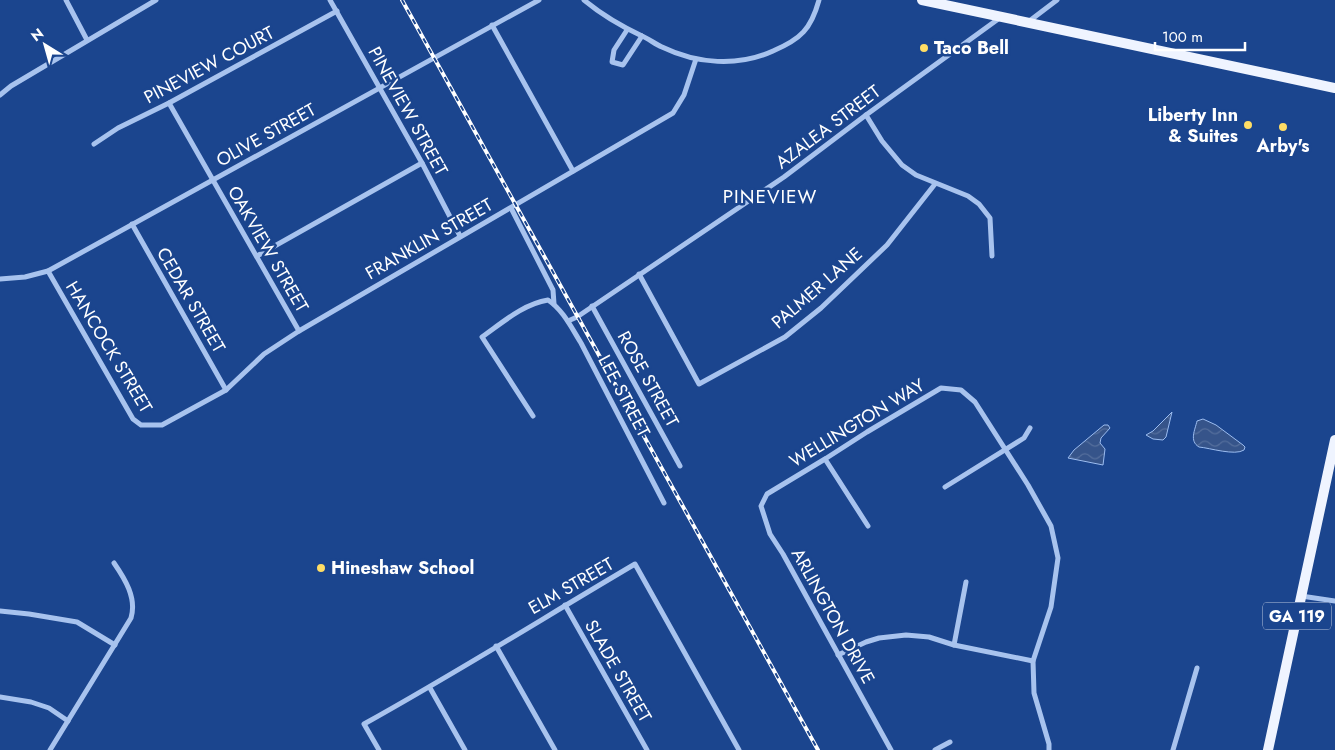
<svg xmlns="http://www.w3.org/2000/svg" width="1335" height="750" font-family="Jost,sans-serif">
<defs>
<pattern id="water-waves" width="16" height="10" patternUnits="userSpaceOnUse" patternTransform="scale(1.25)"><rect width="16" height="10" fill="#36548a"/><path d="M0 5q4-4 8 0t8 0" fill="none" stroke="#546e9c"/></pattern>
</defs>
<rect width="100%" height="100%" fill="#1b458e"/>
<g fill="url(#water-waves)" stroke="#9bbcf0">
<path d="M1172,412L1166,437L1163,440L1153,439L1146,435L1153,431Z"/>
<path d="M1203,419L1216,425L1243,445L1245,447L1244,450C1235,456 1210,448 1199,447C1189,441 1195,430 1197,421Z"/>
<path d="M1104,425H1108L1110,428L1101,438L1100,443L1105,449L1103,465L1068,458L1074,450Z"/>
</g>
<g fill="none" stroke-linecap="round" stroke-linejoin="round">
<g stroke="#a8c3ee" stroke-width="5">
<path d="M66,0L87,40"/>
<path d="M330,0L422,163L460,236"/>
<path d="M584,0C602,15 621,26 642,36C649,39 655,44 662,47C697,64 738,67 773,51C801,39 811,29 819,0"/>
<path d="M1028,22L1057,0"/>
<path d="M492,25L573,171"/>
<path d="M627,30L614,50L612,62L623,65L642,36"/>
<path d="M0,95L11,86L156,0"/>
<path d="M169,103L299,331"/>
<path d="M866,115L882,141L902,165L916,175L968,196L979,204L990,218L992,256"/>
<path d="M94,144L118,128L169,103L337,11"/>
<path d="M511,208L553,290L554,304"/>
<path d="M132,224L226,390"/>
<path d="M257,256L422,163"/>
<path d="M48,271L133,419L141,425H162L226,390L264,354L299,331L673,113L684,95L696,59"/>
<path d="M639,274L699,384L785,337L821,308L887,245L935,184"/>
<path d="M0,279L25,277L48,271L539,0"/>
<path d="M592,306L680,466"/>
<path d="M568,321L577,317L784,177L866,115L1001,17"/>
<path d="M533,416L482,337C502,323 523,304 548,300C563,310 571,327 581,343L664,503"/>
<path d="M825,459L868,526"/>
<path d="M945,487L1024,438L1030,428"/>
<path d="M1301,596L1335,601"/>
<path d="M565,605L647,750"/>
<path d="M0,611L29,614L77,622L115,645"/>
<path d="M954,645L966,582"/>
<path d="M496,646L555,750"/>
<path d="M838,655L866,642L879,638L906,635L929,637L954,645L1033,661"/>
<path d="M430,688L465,750"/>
<path d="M0,697L31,702L49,708L68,721"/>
<path d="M50,750L131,618C137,598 125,579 114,563"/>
<path d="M379,750L364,724C456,673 545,617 635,564L739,750"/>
<path d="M891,750L783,554L770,534L761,506L767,494L825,459L867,432L941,388L961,390L975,402L1028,485L1051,526L1058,558L1051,607L1033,661L1034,693L1049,744V750"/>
<path d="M935,750L950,742"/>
<path d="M1173,750L1197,668"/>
</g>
<g stroke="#eff4ff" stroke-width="10">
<path d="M922,0L1335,88"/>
<path d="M1268,750L1335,440"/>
</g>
<g stroke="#fff" stroke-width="4">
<path id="rail" d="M402,0L818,750"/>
</g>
<use href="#rail" stroke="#1b458e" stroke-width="2" stroke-dasharray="5.5" stroke-linecap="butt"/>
</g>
<g fill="#ffdd65" stroke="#1b458e" stroke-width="2">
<circle cx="924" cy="48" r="5"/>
<circle cx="1248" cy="125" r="5"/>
<circle cx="1283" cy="127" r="5"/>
<circle cx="321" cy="568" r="5"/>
</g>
<g text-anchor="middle" stroke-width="5" stroke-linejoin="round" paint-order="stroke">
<rect fill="#1b458e" stroke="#bbc7dd" stroke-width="1" x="1263" y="602.5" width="68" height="27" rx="4"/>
<g font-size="16" font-weight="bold" fill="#fff">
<text x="1297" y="622">GA 119</text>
</g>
<g font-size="18" font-weight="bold" fill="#fff" stroke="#1b458e" text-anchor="start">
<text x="934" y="54">Taco Bell</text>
<text x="1238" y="121" text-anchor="end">Liberty Inn<tspan x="1238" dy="21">&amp; Suites</tspan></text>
<text x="1283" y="152" text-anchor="middle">Arby's</text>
<text x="331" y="574">Hineshaw School</text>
</g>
<g font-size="18" fill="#fff" stroke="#1b458e">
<text transform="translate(209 65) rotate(-28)" y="6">PINEVIEW COURT</text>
<text transform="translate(408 111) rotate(61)" y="6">PINEVIEW STREET</text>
<text transform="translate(828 127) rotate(-37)" y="6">AZALEA STREET</text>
<text transform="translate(266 135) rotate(-29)" y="6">OLIVE STREET</text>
<text transform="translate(429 239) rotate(-30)" y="6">FRANKLIN STREET</text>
<text transform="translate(268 249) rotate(60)" y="6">OAKVIEW STREET</text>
<text transform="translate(817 288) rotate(-41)" y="6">PALMER LANE</text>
<text transform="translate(191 300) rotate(60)" y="6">CEDAR STREET</text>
<text transform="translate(109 347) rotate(59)" y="6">HANCOCK STREET</text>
<text transform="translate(648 379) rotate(61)" y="6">ROSE STREET</text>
<text transform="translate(624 396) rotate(62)" y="6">LEE STREET</text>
<text transform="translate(857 423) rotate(-31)" y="6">WELLINGTON WAY</text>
<text transform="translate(571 586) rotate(-30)" y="6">ELM STREET</text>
<text transform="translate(833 616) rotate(61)" y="6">ARLINGTON DRIVE</text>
<text transform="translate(618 671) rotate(60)" y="6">SLADE STREET</text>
</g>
<g font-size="19" letter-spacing="1" fill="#fff" stroke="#1b458e">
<text x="770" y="203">PINEVIEW</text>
</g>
</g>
<g transform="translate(45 45) rotate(323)" stroke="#1b458e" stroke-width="4" paint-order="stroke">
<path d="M0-4L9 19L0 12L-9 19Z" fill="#ffffff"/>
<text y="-8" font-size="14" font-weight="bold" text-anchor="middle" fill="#ffffff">N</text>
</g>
<path d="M1155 42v8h90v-8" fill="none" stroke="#ffffff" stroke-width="2.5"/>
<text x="1162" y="42" font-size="15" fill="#ffffff" stroke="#1b458e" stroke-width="4" paint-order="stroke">100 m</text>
</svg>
